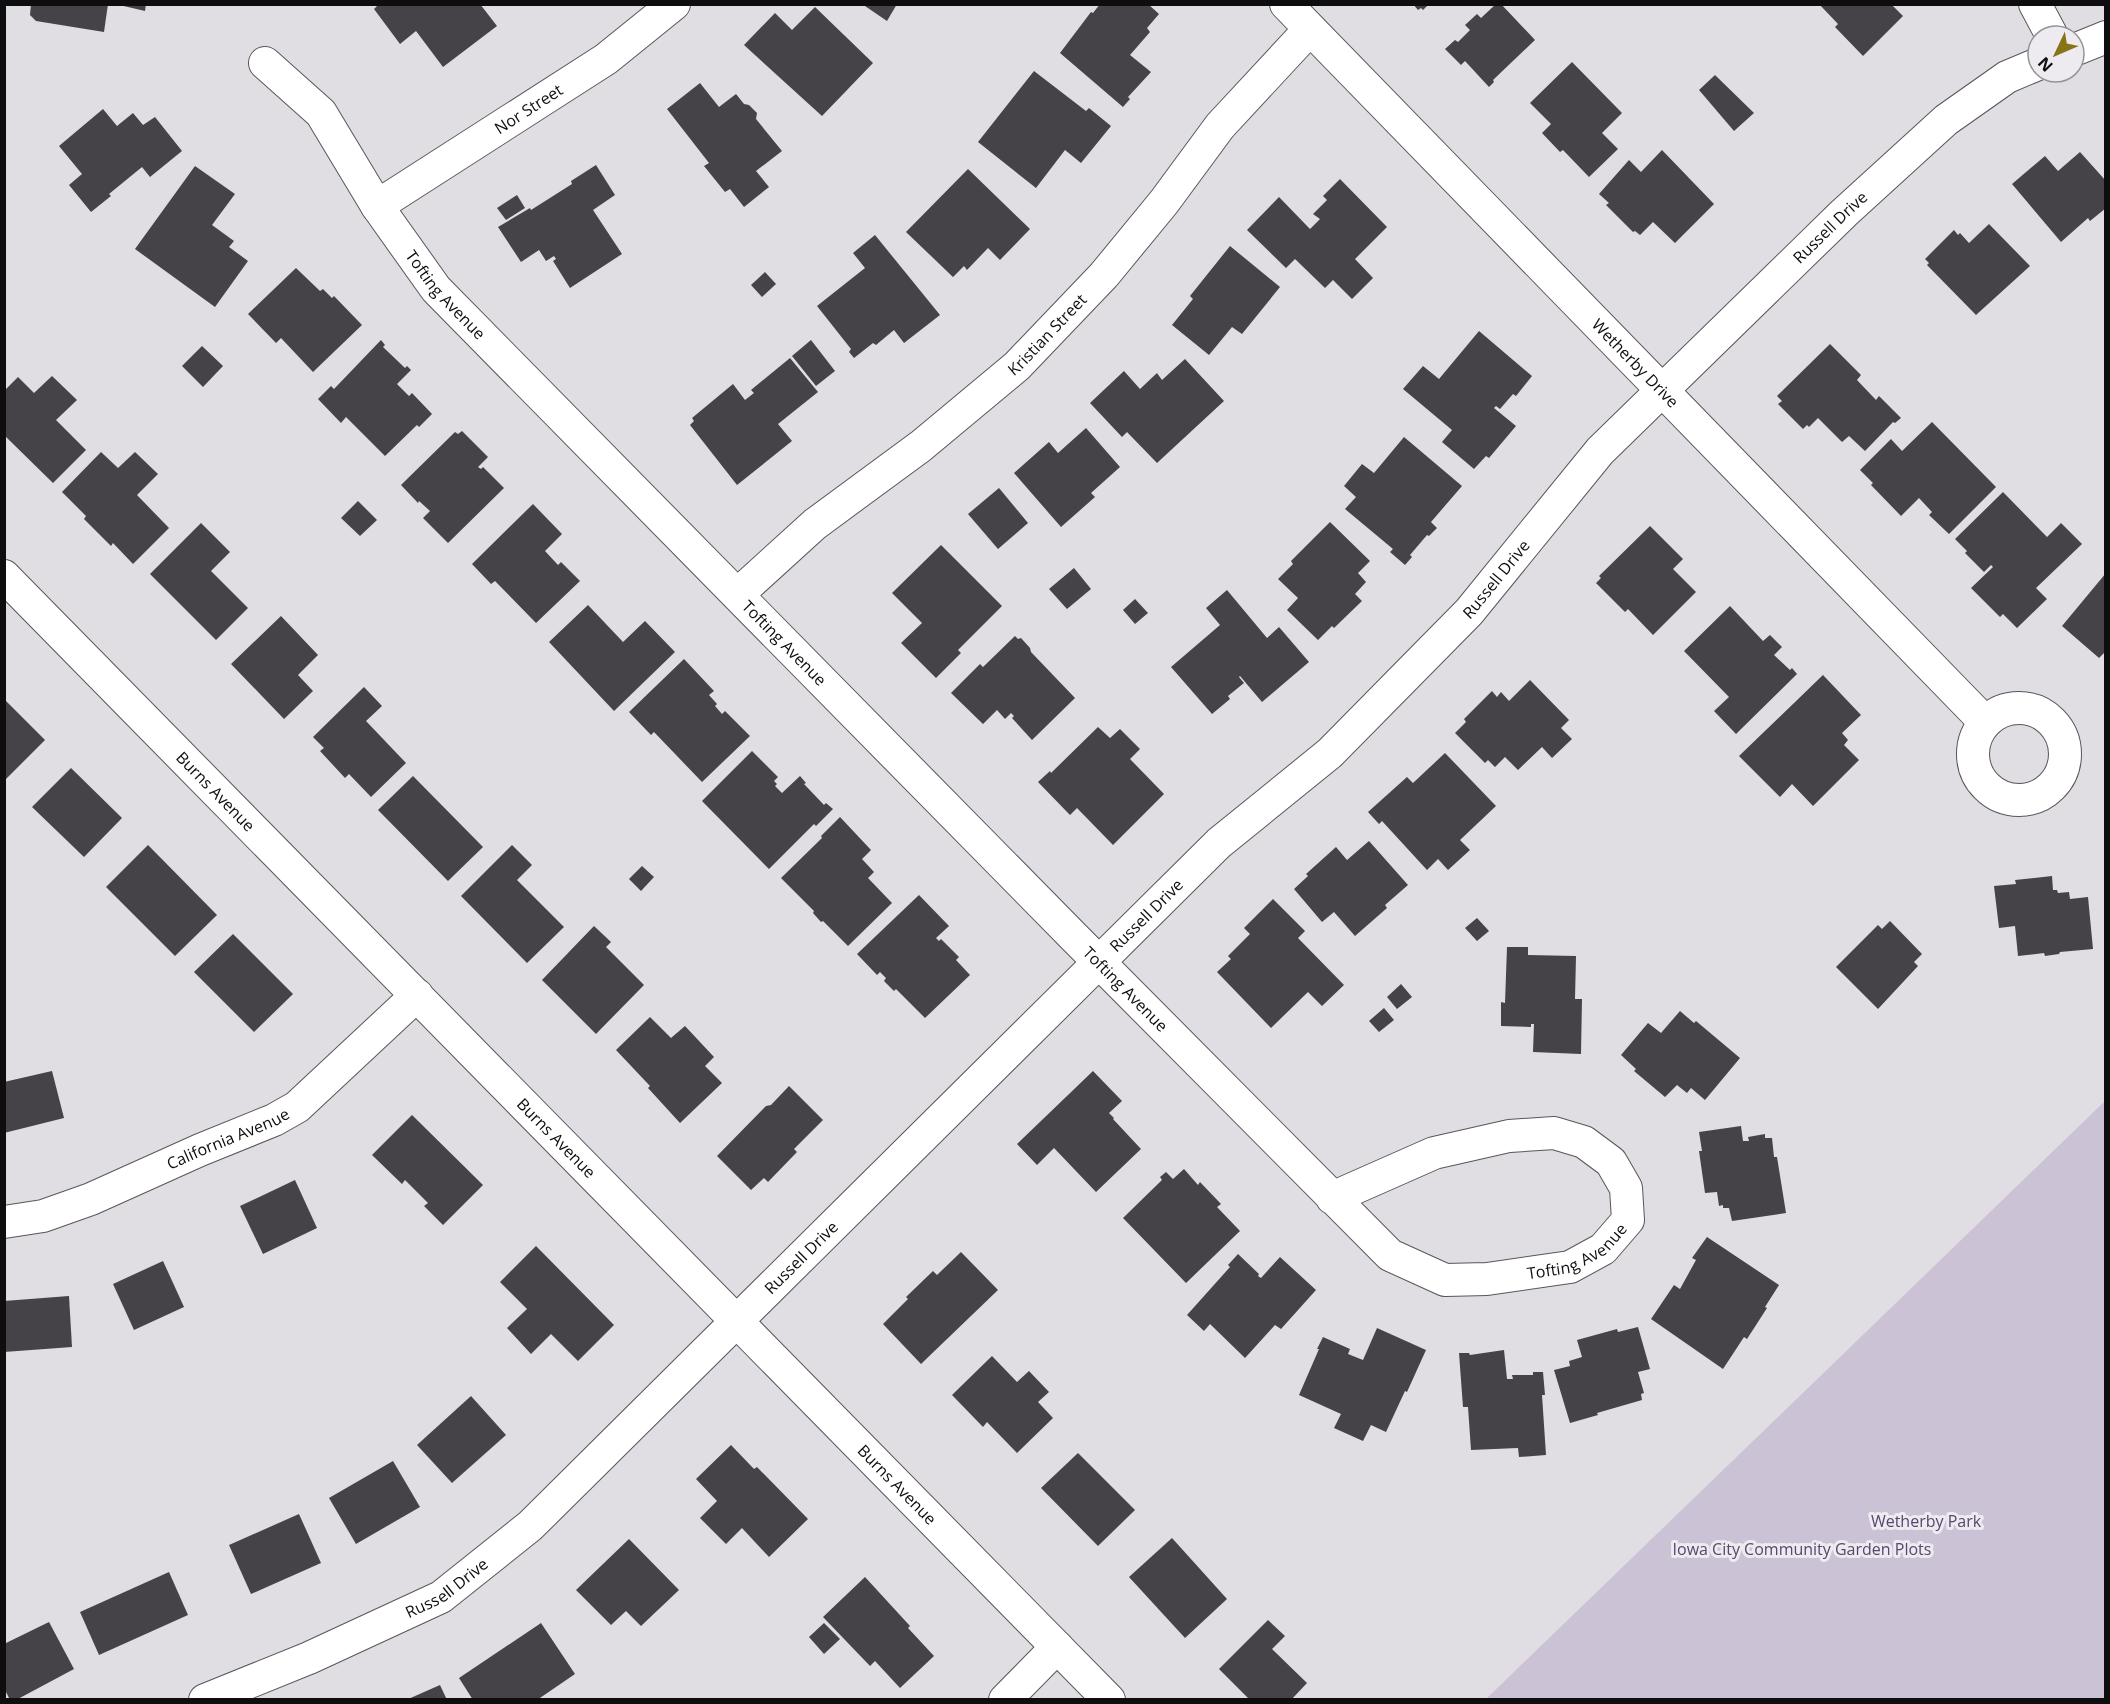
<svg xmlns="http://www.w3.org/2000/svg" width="2110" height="1704" font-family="'Open Sans',sans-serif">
<rect width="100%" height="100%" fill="#e0dee3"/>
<path fill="#cbc3d5" d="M2105,1101V1699H1486Z"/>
<g fill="#454347">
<path d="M31,4H108L104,32L36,21L30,15Z"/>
<path d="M115,4H146L145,11Z"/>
<path d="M379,4H480L497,26L443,67L416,31L400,44L374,9Z"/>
<path d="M862,4H897L887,21Z"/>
<path d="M1100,4H1148L1159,14L1147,28L1150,32L1130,55L1151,72L1128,97L1130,99L1123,107L1060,53L1091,12L1093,13Z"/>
<path d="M1413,4H1429L1423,10L1421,8L1418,10Z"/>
<path d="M1496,4H1501L1535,40L1493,80L1494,82L1489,87L1465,61L1461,65L1445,49L1455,40L1458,42L1470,30L1465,25L1477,14L1481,18Z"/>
<path d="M1819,4H1891L1903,16L1863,56L1835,27L1838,24Z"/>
<path d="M815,7L873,63L822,116L744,45L775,13L792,30Z"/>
<path d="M1572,62L1622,113L1602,133L1618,149L1589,177L1563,150L1560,152L1542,133L1551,124L1530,103Z"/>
<path d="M1034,71L1086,111L1089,108L1111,126L1081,163L1065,150L1036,188L978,142Z"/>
<path d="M1715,75L1754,113L1734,131L1699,90Z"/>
<path d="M700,83L719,107L736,94L744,104L749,105L757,113L756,119L782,151L756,171L769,187L744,207L730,189L725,192L704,166L709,163L667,109Z"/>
<path d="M103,109L117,126L133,113L143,125L155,117L182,151L150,177L142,167L109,194L111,196L91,212L69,185L82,174L59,146Z"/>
<path d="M1662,150L1714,204L1675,243L1653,222L1640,235L1635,231L1633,232L1606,205L1609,203L1599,194L1629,160L1641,172Z"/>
<path d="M2080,152L2106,181V208L2090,221L2088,218L2061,242L2012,184L2045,156L2058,171Z"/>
<path d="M596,165L615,195L593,210L622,254L570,288L553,261L556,259L554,256L546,261L539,250L521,262L498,227L530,208L531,210L572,184L571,181Z"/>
<path d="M195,166L235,194L212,225L234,241L229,247L248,261L215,307L135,249Z"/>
<path d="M968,169L1030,229L1000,260L988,248L967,270L964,266L953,277L906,232Z"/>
<path d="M1340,179L1387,227L1355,259L1373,278L1352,299L1333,280L1325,288L1295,259L1286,268L1247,230L1279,197L1310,229L1320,219L1313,214L1327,200L1323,196Z"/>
<path d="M517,195L525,208L506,220L497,208Z"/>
<path d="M1989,224L2030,266L1976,315L1927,265L1929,263L1925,259L1954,230L1958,235L1960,233L1969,243Z"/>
<path d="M875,235L940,315L904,343L894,330L876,345L873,343L854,358L849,352L851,349L817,306L865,268L853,253Z"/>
<path d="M1230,246L1280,287L1242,334L1232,327L1209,355L1172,325L1193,299L1190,296Z"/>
<path d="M296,268L320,291L323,289L332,298L334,296L362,325L313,372L281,338L276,343L248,314Z"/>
<path d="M765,272L776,284L762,297L751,285Z"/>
<path d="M1479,331L1532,376L1516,396L1513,394L1500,409L1496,406L1494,408L1516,426L1489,458L1486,456L1474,469L1442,442L1452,430L1403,389L1423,366L1439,379Z"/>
<path d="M381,340L385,345L383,347L405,368L407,366L411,370L397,384L409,396L412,393L432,414L419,427L417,425L385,456L346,417L341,423L318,399L331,386L334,389Z"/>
<path d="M811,340L835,371L816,386L792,356Z"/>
<path d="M1830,344L1861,375L1857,380L1876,400L1879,396L1901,418L1895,423L1893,422L1865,451L1849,436L1842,442L1818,418L1809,427L1807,425L1803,429L1778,404L1782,401L1777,396Z"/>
<path d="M202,346L223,366L203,387L182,366Z"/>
<path d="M790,358L818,392L778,424L792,441L737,485L690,425L694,421L692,418L733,384L745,400L754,393L751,390Z"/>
<path d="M1185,359L1224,401L1157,463L1127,432L1122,437L1090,403L1124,371L1140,389L1157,373L1162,380Z"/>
<path d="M52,376L77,400L56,420L86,450L53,483L4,435V391L18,377L34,393Z"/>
<path d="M1932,422L1996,487L1949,534L1929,515L1932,512L1919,498L1901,516L1871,485L1873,483L1860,470L1891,439L1902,451Z"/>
<path d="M1086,428L1120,467L1091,493L1095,497L1061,527L1014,473L1049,442L1058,453Z"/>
<path d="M462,431L488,457L478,467L481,469L483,467L504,488L448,543L423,518L430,511L419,501L418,503L401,485L455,432L458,434Z"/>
<path d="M1404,437L1462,486L1431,522L1437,528L1429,536L1427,535L1410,555L1412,557L1405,565L1390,552L1393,549L1345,509L1356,497L1344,486L1362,464L1374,473Z"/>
<path d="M101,452L118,468L135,452L158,474L137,495L169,528L133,564L113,543L111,546L84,519L86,516L62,492Z"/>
<path d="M999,488L1028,523L998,549L968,514Z"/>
<path d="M2003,492L2047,537L2061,523L2082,544L2036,588L2047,599L2017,628L2003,614L2000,617L1971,588L1993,567L1991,565L1984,572L1965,553L1967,551L1955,539Z"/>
<path d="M358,501L377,520L360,536L341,518Z"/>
<path d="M533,504L562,534L545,551L558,565L561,562L580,581L536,623L495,581L491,584L472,564Z"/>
<path d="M1330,522L1370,561L1358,573L1366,582L1355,594L1362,601L1334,628L1332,626L1318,640L1287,610L1298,598L1278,579L1293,564L1291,561Z"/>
<path d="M201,523L230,552L211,571L248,608L216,640L150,574Z"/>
<path d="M1650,526L1683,559L1673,569L1696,592L1653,635L1628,609L1625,612L1596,583L1601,578L1599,576Z"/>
<path d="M941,545L1002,606L958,650L961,653L936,678L901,643L922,623L892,593Z"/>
<path d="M1074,568L1091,589L1067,609L1049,589Z"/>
<path d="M2106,573V651L2099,658L2062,626Z"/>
<path d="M1227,590L1267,638L1279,627L1309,662L1262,702L1240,676L1239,677L1244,683L1228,696L1230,699L1212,714L1171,667L1220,625L1206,608Z"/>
<path d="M1135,599L1148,613L1135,624L1123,610Z"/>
<path d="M588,605L623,642L645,621L675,652L614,711L549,642Z"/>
<path d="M1730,606L1763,641L1770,635L1782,647L1774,655L1790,670L1792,668L1797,674L1736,734L1714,711L1729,697L1684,651Z"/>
<path d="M281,616L318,655L298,675L313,691L284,719L231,664Z"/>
<path d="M1015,636L1018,639L1021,638L1030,648L1031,652L1075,698L1032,740L1012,718L1014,716L1011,713L1005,719L997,710L983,724L951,693L980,664L983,667Z"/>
<path d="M684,659L714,691L709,695L717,704L715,706L722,714L725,711L750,736L702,782L654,732L651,735L629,712Z"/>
<path d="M1823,675L1861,715L1842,733L1848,740L1844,745L1859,760L1813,806L1792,784L1780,797L1739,756Z"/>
<path d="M1530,680L1569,720L1561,728L1572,739L1552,758L1542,747L1518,770L1505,757L1495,767L1488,760L1485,763L1455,733L1466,722L1464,719L1492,691L1497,697L1501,692L1509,701Z"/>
<path d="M364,687L382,706L366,721L406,763L371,797L349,774L345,778L320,751L324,748L313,737Z"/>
<path d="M4,699L45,740L4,781Z"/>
<path d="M1098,727L1110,738L1120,729L1140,749L1130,759L1164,794L1113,845L1077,808L1070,815L1038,782L1050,771L1051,773Z"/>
<path d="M752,751L778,777L774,781L777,784L775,786L782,793L800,776L806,783L804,784L824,805L826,803L833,809L816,826L814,824L769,869L702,801Z"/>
<path d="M1445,753L1496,806L1460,840L1470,850L1448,870L1438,859L1427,870L1382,821L1379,824L1368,812L1407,777L1413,783Z"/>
<path d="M71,768L122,818L84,857L32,807Z"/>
<path d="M413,776L483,847L448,881L378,810Z"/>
<path d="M840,817L871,850L862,859L874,872L868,878L892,903L848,946L823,921L821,922L813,913L814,911L781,878L822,838L821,836Z"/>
<path d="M1369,841L1408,885L1385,905L1387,908L1355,936L1334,912L1322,922L1294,889L1308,876L1306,874L1336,847L1347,860Z"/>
<path d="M148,845L217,915L175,956L106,887Z"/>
<path d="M512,845L532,865L517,880L564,927L527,963L461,896Z"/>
<path d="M642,866L654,877L641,891L629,879Z"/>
<path d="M2052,876L2053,890H2057L2058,893L2069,892L2070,899L2088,897L2093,949L2060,952L2059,954L2045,956L2044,953L2018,956L2015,926L1999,928L1994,886L2016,884L2015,880Z"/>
<path d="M919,895L949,926L936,938L939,941L941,939L959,957L956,960L970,975L925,1018L896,989L894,991L884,981L886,978L880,972L877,975L857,954Z"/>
<path d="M1273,899L1305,931L1298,938L1344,985L1322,1006L1308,992L1271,1028L1217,972L1231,959L1228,956L1250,934L1244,928Z"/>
<path d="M1477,918L1489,931L1477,941L1465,928Z"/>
<path d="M1890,921L1922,954L1914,962L1918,966L1878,1009L1836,967L1878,925L1882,929Z"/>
<path d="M594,926L611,942L606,947L644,985L596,1034L542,980Z"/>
<path d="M233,934L293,994L254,1032L194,972Z"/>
<path d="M1507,947H1528V955L1576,956L1575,999H1582L1581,1054L1533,1052L1534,1024H1531V1027L1501,1026V1002L1505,1003Z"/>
<path d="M1401,984L1412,997L1397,1009L1387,997Z"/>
<path d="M1384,1008L1394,1020L1379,1032L1369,1021Z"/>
<path d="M1680,1011L1694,1023L1696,1021L1740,1058L1705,1100L1691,1088L1687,1093L1677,1085L1665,1097L1634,1071L1636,1069L1621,1055L1648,1023L1661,1033Z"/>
<path d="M650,1017L671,1038L685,1026L714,1057L705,1066L722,1083L680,1123L648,1088L650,1086L616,1050Z"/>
<path d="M52,1071L64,1118L4,1133V1082Z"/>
<path d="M1093,1071L1122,1101L1109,1113L1114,1118L1113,1119L1141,1149L1096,1192L1054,1148L1037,1165L1017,1144Z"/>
<path d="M789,1086L823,1120L794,1149L797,1152L768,1182L764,1178L751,1190L717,1156L766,1106L771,1105Z"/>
<path d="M412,1115L483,1185L443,1225L424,1206L428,1203L405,1180L402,1184L372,1155Z"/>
<path d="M1741,1126L1743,1141H1749L1748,1137L1765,1134V1138H1772L1774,1157H1777L1786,1213L1732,1221L1729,1208H1723V1205L1719,1206L1717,1192L1705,1193L1699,1151H1702L1699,1132Z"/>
<path d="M1184,1169L1198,1185L1200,1182L1221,1204L1217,1207L1240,1231L1186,1283L1123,1218L1162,1180L1160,1177L1166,1172L1173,1179Z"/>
<path d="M295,1180L317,1228L263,1254L240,1206Z"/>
<path d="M1707,1237L1779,1285L1765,1307L1767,1308L1747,1339L1744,1337L1723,1369L1651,1319L1674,1285L1680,1289L1696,1260L1692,1258Z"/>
<path d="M536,1246L614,1325L578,1361L551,1334L531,1354L507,1328L527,1309L500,1282Z"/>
<path d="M961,1252L998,1290L921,1364L883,1324L908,1299L906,1297L933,1271L937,1275Z"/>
<path d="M1238,1254L1259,1274L1258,1276L1261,1278L1280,1257L1316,1290L1281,1329L1275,1325L1245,1358L1210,1324L1204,1331L1187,1315L1230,1267L1228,1265Z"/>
<path d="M163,1261L184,1307L134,1330L113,1284Z"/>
<path d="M69,1296L72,1347L4,1352V1301Z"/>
<path d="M1638,1327L1650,1369L1638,1372L1644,1393L1641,1394L1642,1400L1597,1413L1598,1415L1570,1423L1554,1370L1570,1366L1569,1361L1582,1357L1577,1340L1617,1329L1618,1332Z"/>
<path d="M1377,1328L1426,1350L1407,1392L1405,1391L1386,1432L1371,1425L1363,1441L1334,1428L1341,1414L1299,1395L1319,1349H1317L1323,1337L1350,1349L1348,1354L1363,1360Z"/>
<path d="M1504,1350L1507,1379H1513L1512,1375H1533V1372H1543L1545,1395H1542L1546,1455L1519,1457L1518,1448L1471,1450L1468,1407H1463L1459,1353H1469L1470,1355Z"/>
<path d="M992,1356L1017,1382L1029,1371L1049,1392L1038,1402L1053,1418L1017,1453L987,1422L983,1427L952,1395Z"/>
<path d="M471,1396L506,1435L452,1483L417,1445Z"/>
<path d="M731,1445L754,1469L757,1467L808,1519L769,1557L742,1528L726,1544L700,1518L717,1501L696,1479Z"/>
<path d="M1078,1453L1135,1510L1098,1546L1041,1488Z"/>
<path d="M393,1461L420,1507L356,1544L329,1498Z"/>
<path d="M299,1514L321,1563L251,1594L229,1545Z"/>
<path d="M1172,1538L1227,1599L1185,1638L1129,1577Z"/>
<path d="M629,1539L679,1590L641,1626L626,1611L611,1625L576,1590Z"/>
<path d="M169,1572L188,1615L99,1655L80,1612Z"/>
<path d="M865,1577L910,1626L908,1628L934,1656L900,1688L875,1661L870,1666L823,1617Z"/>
<path d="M1268,1620L1285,1636L1272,1649L1307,1683L1291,1700H1250L1219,1669Z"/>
<path d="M49,1622L74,1669L16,1700H10L4,1688V1644Z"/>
<path d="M541,1623L575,1674L537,1700H473L459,1678Z"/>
<path d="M824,1623L840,1639L824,1654L809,1637Z"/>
<path d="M440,1685L447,1700H406Z"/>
</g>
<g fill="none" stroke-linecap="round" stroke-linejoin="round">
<g stroke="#58565a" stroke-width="34">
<g id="minor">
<path id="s1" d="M1286,4L1984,721"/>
<path d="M2035,4L2052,36"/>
<path d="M2074,50L2106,37"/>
<path id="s2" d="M265,63L321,113L377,206L436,289L1073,936L1390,1255L1445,1280L1487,1279L1570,1267L1603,1249L1628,1220L1626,1188L1611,1162L1584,1142L1554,1133L1509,1136L1434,1153L1332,1198"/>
<path id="s3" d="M377,206L606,59L674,4"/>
<path id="s4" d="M4,576L1109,1700"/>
<path id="s5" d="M738,594L815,524L921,446L1017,366L1104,275L1164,202L1220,126L1310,29"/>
<circle cx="2019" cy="754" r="46"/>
<path id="s6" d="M4,1222L43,1216L91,1199L200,1150L274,1120L297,1107L417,995"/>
<path id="s7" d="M205,1700L309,1658L441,1597L530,1526L1219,843L1330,753L1469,612L1600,451L1844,213L1946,120L2007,77L2038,64"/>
<path d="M1005,1700L1057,1647"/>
</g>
</g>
<use href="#minor" stroke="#fff" stroke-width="32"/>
</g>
<g text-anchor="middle" stroke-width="6" stroke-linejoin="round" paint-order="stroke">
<g font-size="16" fill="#0e0e0f" stroke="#edebf0">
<text dy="6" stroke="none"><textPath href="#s3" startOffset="180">Nor Street</textPath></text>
<text dy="6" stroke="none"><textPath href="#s7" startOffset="2211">Russell Drive</textPath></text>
<text dy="6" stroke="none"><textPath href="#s2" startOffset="296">Tofting Avenue</textPath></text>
<text dy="6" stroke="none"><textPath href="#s5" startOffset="404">Kristian Street</textPath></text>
<text dy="6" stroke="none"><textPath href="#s1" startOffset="501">Wetherby Drive</textPath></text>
<text dy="6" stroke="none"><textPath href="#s7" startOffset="1725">Russell Drive</textPath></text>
<text dy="6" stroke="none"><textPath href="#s2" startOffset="782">Tofting Avenue</textPath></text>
<text dy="6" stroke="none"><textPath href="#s4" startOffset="302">Burns Avenue</textPath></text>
<text dy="6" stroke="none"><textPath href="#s7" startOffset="1239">Russell Drive</textPath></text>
<text dy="6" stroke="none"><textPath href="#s2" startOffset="1268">Tofting Avenue</textPath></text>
<text dy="6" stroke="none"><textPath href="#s6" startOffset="240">California Avenue</textPath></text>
<text dy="6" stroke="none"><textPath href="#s4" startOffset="788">Burns Avenue</textPath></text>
<text dy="6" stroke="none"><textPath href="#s2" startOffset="1842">Tofting Avenue</textPath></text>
<text dy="6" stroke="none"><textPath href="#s7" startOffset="753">Russell Drive</textPath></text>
<text dy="6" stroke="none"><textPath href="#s4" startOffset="1274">Burns Avenue</textPath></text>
<text dy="6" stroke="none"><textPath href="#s7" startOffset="267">Russell Drive</textPath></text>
</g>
<g font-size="16" fill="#5a456e" stroke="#edebf0">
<text x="1926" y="1527">Wetherby Park</text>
<text x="1802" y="1555">Iowa City Community Garden Plots</text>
</g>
</g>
<rect width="2110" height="1704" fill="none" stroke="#0e0e0f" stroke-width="12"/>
<g transform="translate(2056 54) rotate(226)"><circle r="28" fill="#edebf0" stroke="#949396" stroke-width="1.5"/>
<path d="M0-4.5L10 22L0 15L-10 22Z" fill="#867417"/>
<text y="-9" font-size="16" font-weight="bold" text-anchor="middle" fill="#0e0e0f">N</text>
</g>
</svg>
